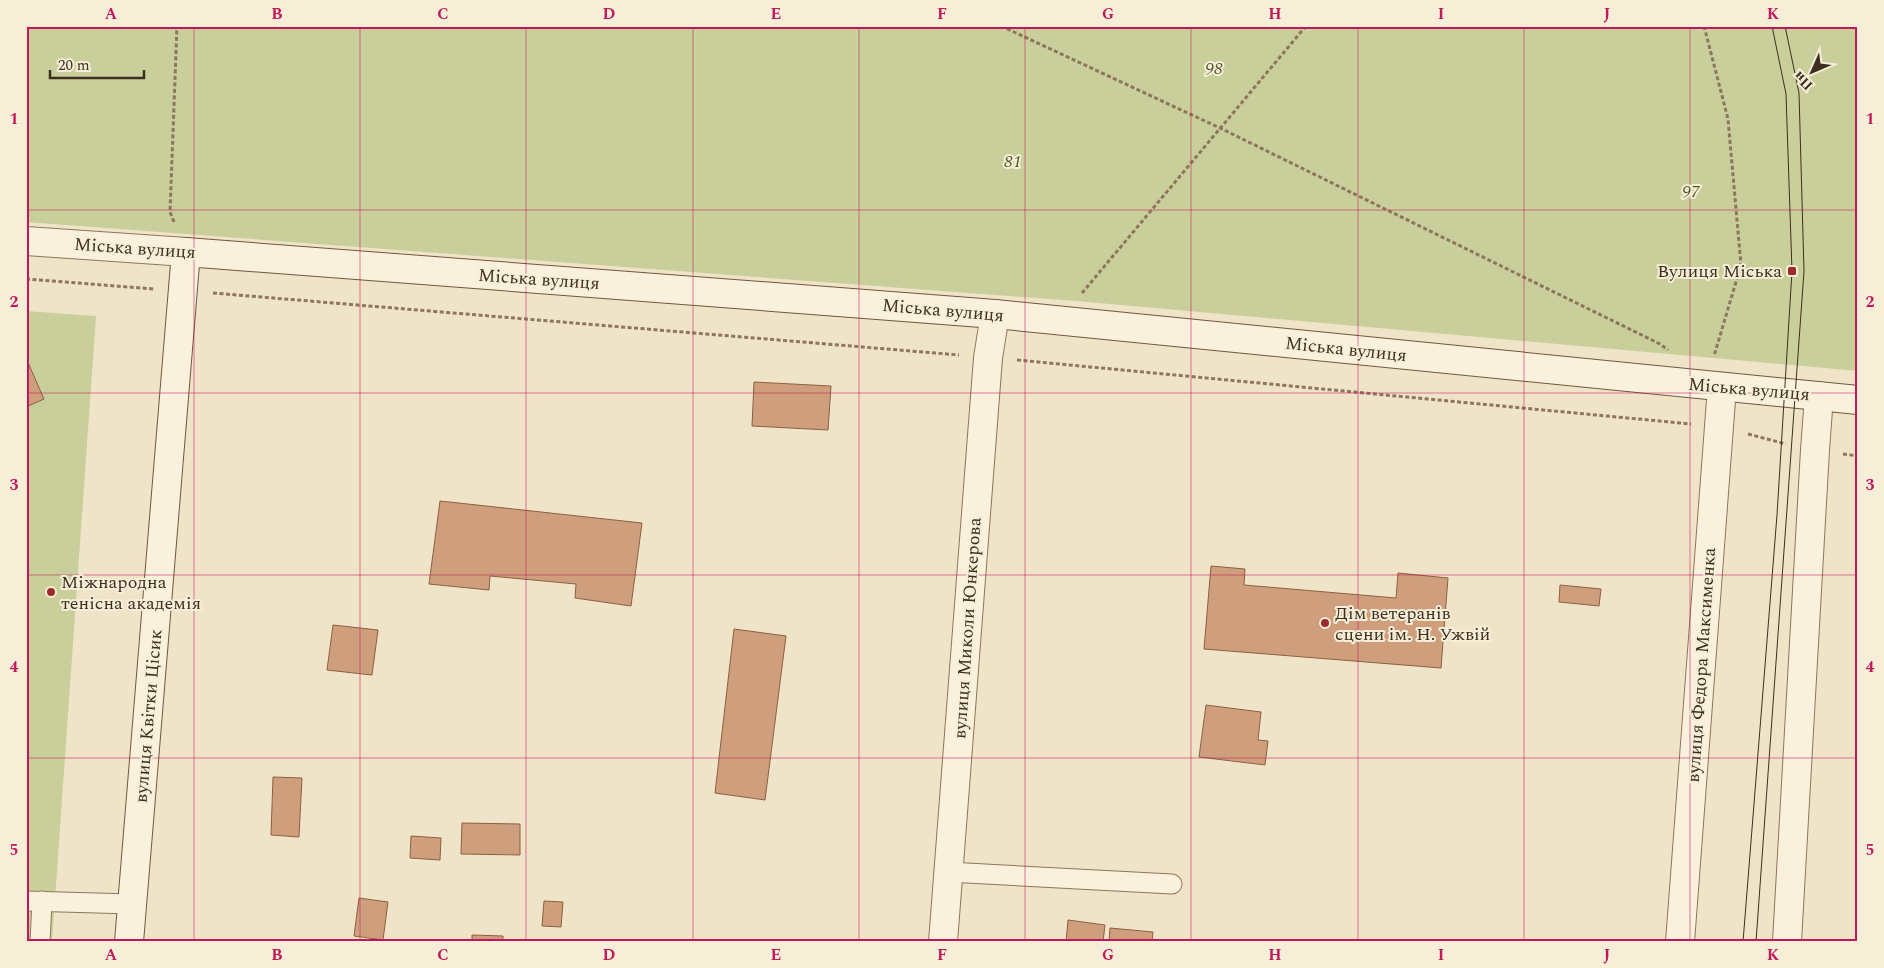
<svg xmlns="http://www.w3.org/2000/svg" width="1884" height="968" font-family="Spectral,serif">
<rect width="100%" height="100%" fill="#f0e4c8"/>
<g fill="#c9cf9b">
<path d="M26,26H1858V371L1076,301L26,222Z"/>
<path d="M26,311L96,316L52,942H26Z"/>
</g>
<g fill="#cf9f7d" stroke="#8d5f41">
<path d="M26,358L44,399L26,407Z"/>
<path d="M754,382L831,386L828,430L752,426Z"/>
<path d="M440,501L642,523L631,606L575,598L576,584L490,576L489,590L429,584Z"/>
<path d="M1211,566L1245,569L1244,585L1396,598L1398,573L1448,578L1441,668L1204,649Z"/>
<path d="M1560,585L1601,589L1599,606L1559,602Z"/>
<path d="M333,625L378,630L372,675L327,670Z"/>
<path d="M734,629L786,636L765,800L715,793Z"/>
<path d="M1206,705L1261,712L1258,740L1268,741L1265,765L1199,757Z"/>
<path d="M273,777L302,778L299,837L271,835Z"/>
<path d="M462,823L520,824V855L461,854Z"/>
<path d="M411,836L441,838L440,860L410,858Z"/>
<path d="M359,898L388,902L383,940L354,936Z"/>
<path d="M544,901L563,902L561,927L542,926Z"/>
<path d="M1068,920L1105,925L1103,942H1066Z"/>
<path d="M1110,928L1153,932L1152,942H1109Z"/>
<path d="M472,935L503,936V942H472Z"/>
</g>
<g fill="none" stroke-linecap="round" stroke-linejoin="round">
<g stroke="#8d765c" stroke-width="21">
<g id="lane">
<path d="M948,872L1172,884"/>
<path d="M26,901L132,904"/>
<path d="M40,942L42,901"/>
</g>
</g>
<g stroke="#8d765c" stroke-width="30">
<g id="street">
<path d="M26,241L186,252"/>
<path d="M943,942L988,358L995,314"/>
<path d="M1680,942L1722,387"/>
<path d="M1787,942L1815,450L1819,396"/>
</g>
</g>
<g stroke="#6f573f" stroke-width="30">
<path id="secondary" d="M129,942L186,252L995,314L1858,400"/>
</g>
<g stroke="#8d765c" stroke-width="3" stroke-dasharray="4 2.5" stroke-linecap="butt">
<path d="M1001,26L1220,128L1660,344L1668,350"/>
<path d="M1704,26L1728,119L1741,265L1714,356"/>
<path d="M174,222L170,212L177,26"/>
<path d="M26,279L154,289"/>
<path d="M213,293L959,355"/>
<path d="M1082,293L1306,26"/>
<path d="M1017,360L1691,424"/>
<path d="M1748,434L1786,444"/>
<path d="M1843,454L1858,456"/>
</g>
<use href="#lane" stroke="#faf1dc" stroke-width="19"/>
<use href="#street" stroke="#faf1dc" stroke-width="28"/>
<use href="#secondary" stroke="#faf1dc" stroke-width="28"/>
<g stroke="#3d2e20" stroke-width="1">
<path d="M1743,942L1777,515L1792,271L1786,94L1772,26"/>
<path d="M1756,942L1804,271L1799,93L1785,26"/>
</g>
</g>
<path fill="none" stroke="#c2185b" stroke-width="1" stroke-opacity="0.55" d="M194,26V942M360,26V942M526,26V942M693,26V942M859,26V942M1025,26V942M1191,26V942M1358,26V942M1524,26V942M1690,26V942M26,210H1858M26,393H1858M26,575H1858M26,758H1858"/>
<g fill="#9e2a2b" stroke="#f7eed8" stroke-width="2">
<rect x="1787" y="266" width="10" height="10" rx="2.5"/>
<circle cx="51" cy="592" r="5"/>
<circle cx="1325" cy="623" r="5"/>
</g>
<g text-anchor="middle" stroke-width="4" stroke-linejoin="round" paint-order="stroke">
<g font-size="18" font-style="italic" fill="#4d5a26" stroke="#f7eed8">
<text x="1214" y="74">98</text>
<text x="1013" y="167">81</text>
<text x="1691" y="197">97</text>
</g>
<g font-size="18" fill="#3d2e20" stroke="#f7eed8">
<text transform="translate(135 248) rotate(4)" y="6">Міська вулиця</text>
<text transform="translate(539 279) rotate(4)" y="6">Міська вулиця</text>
<text transform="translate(943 310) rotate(5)" y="6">Міська вулиця</text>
<text transform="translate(1346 349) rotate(6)" y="6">Міська вулиця</text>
<text transform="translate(1749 389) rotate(5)" y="6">Міська вулиця</text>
<text transform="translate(967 628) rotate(-86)" y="6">вулиця Миколи Юнкерова</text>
<text transform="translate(1701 665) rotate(-86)" y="6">вулиця Федора Максименка</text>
<text transform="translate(148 716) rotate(-85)" y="6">вулиця Квітки Цісик</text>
</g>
<g font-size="18" fill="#3d2e20" stroke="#f7eed8" text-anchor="start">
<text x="1782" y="277" text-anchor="end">Вулиця Міська</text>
<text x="61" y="588">Міжнародна<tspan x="61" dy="21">тенісна академія</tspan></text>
<text x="1335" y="619">Дім ветеранів<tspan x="1335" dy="21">сцени ім. Н. Ужвій</tspan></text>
</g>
</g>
<rect width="1884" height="968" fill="none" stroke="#f7eed8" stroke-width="55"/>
<g transform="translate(1812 72) rotate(225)" stroke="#f7eed8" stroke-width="4" paint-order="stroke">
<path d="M0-4L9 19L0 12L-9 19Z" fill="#3d2e20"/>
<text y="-8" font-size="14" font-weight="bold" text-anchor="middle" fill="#3d2e20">Пн</text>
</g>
<path d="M50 70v8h94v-8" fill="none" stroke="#3d2e20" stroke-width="2.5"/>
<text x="58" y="70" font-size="15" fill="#3d2e20" stroke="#f7eed8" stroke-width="4" paint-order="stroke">20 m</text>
<rect x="28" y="28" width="1828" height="912" fill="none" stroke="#c2185b" stroke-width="2"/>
<g font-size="16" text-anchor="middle" font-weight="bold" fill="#c2185b">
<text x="111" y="19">A</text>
<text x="277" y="19">B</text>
<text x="443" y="19">C</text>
<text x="609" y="19">D</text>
<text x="776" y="19">E</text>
<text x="942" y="19">F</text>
<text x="1108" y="19">G</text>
<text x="1275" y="19">H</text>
<text x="1441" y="19">I</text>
<text x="1607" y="19">J</text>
<text x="1773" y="19">K</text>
<text x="14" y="124">1</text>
<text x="1870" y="124">1</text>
<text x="14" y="307">2</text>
<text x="1870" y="307">2</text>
<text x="14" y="490">3</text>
<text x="1870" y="490">3</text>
<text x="14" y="672">4</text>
<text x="1870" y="672">4</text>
<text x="14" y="855">5</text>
<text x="1870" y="855">5</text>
<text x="111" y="960">A</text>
<text x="277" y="960">B</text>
<text x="443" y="960">C</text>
<text x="609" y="960">D</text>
<text x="776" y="960">E</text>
<text x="942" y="960">F</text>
<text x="1108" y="960">G</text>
<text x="1275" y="960">H</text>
<text x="1441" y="960">I</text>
<text x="1607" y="960">J</text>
<text x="1773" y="960">K</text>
</g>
</svg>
